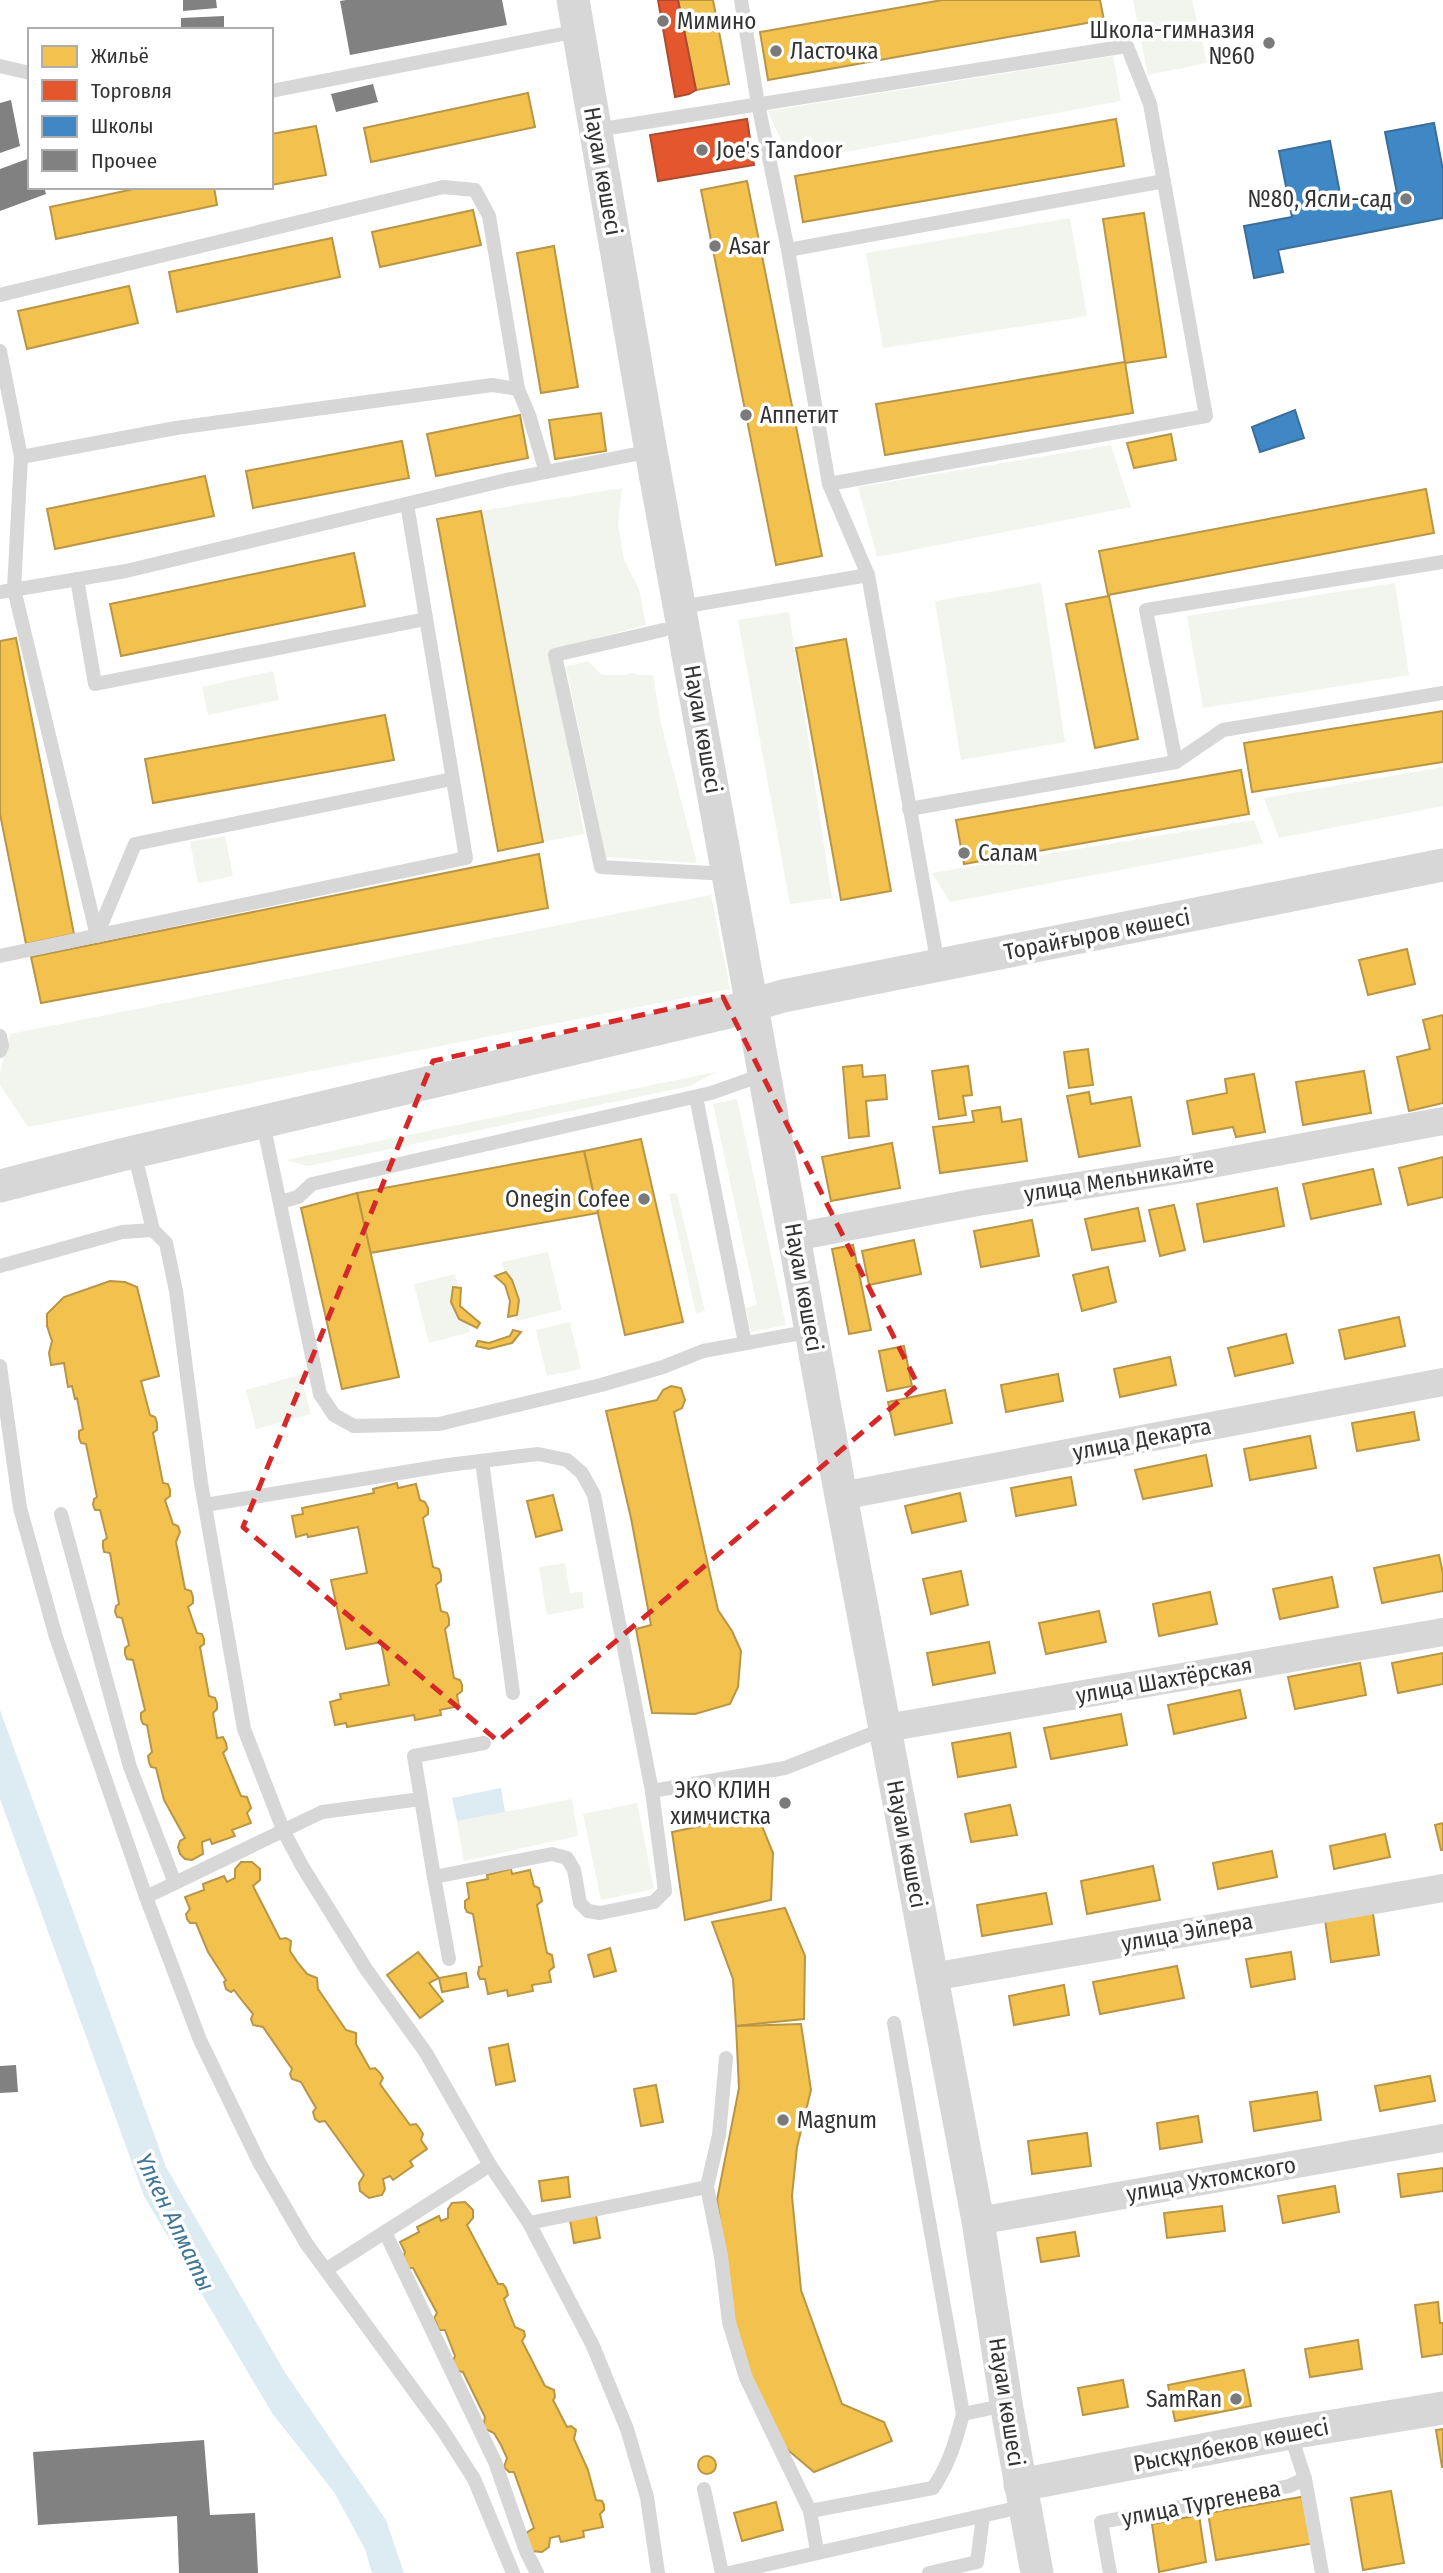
<svg xmlns="http://www.w3.org/2000/svg" width="1443" height="2573" font-family="'Fira Sans Condensed',sans-serif">
<rect width="100%" height="100%" fill="#fff"/>
<g fill="#f1f5ed">
<path d="M1133,0H1192L1207,63L1148,75Z"/>
<path d="M1113,56L1121,101L791,162L768,111Z"/>
<path d="M1070,218L1087,316L883,348L866,253Z"/>
<path d="M1111,445L1131,507L877,557L858,487Z"/>
<path d="M622,488L618,525L624,560L639,589L646,625L551,650L584,834L543,842L481,511Z"/>
<path d="M1041,583L1065,742L961,760L935,601Z"/>
<path d="M1395,583L1409,675L1203,708L1187,616Z"/>
<path d="M789,612L832,898L790,904L738,620Z"/>
<path d="M588,661L602,675H624L635,673L636,675H653L661,723L697,863L606,857L566,667Z"/>
<path d="M273,671L279,700L208,715L202,687Z"/>
<path d="M1443,767V806L1279,838L1264,798Z"/>
<path d="M1254,820L1263,843L950,902L932,873Z"/>
<path d="M225,836L233,876L198,883L190,842Z"/>
<path d="M711,895L730,989L28,1127L0,1085V1073L10,1034Z"/>
<path d="M716,1072L690,1086L308,1166L286,1160Z"/>
<path d="M737,1099L786,1325L751,1332L746,1308L757,1305L713,1104Z"/>
<path d="M677,1193L705,1311L696,1313L669,1194Z"/>
<path d="M548,1252L562,1310L516,1321L502,1262Z"/>
<path d="M455,1274L470,1332L429,1343L414,1284Z"/>
<path d="M570,1322L581,1369L547,1376L536,1330Z"/>
<path d="M300,1375L311,1414L256,1429L246,1390Z"/>
<path d="M565,1563L570,1593L582,1592L584,1608L547,1615L539,1567Z"/>
<path d="M572,1799L578,1836L464,1861L457,1821Z"/>
<path d="M637,1803L654,1889L601,1900L583,1814Z"/>
</g>
<g fill="#ddebf3">
<path d="M0,1710L166,2167L286,2374L386,2520L404,2573H372L365,2549L334,2492L272,2413L144,2196L0,1799Z"/>
<path d="M501,1788L505,1812L457,1821L452,1798Z"/>
</g>
<g fill="#f2c14e" stroke="#b99646" stroke-width="2">
<path d="M678,0H713L729,84L696,90Z"/>
<path d="M942,0H1100L1104,20L768,80L760,32Z"/>
<path d="M528,93L535,127L371,162L364,128Z"/>
<path d="M1116,119L1124,166L803,222L795,176Z"/>
<path d="M316,126L326,175L271,185V134Z"/>
<path d="M747,181L822,556L776,565L701,190Z"/>
<path d="M143,187H214L217,205L56,239L50,207Z"/>
<path d="M473,210L481,245L380,267L372,232Z"/>
<path d="M1144,213L1166,357L1125,363L1103,219Z"/>
<path d="M332,238L340,277L177,312L169,272Z"/>
<path d="M554,246L578,387L541,393L517,253Z"/>
<path d="M129,286L138,323L27,349L18,311Z"/>
<path d="M1125,362L1133,413L885,455L876,404Z"/>
<path d="M601,413L606,451L555,459L549,420Z"/>
<path d="M520,415L528,458L436,476L427,434Z"/>
<path d="M1171,434L1176,460L1134,468L1127,443Z"/>
<path d="M402,441L409,478L253,508L246,471Z"/>
<path d="M205,476L214,516L55,549L47,509Z"/>
<path d="M1426,489L1434,533L1108,595L1099,551Z"/>
<path d="M481,511L543,842L498,851L437,519Z"/>
<path d="M354,553L365,606L121,656L110,604Z"/>
<path d="M1109,596L1138,739L1095,748L1066,604Z"/>
<path d="M16,638L74,934L26,944L0,814V641Z"/>
<path d="M846,639L891,891L841,900L796,648Z"/>
<path d="M1443,711V762L1252,792L1244,743Z"/>
<path d="M385,715L394,760L153,803L145,759Z"/>
<path d="M1241,770L1249,814L964,864L956,820Z"/>
<path d="M539,854L548,908L41,1003L31,957Z"/>
<path d="M1407,949L1415,984L1368,995L1359,960Z"/>
<path d="M1443,1015V1103L1409,1111L1397,1057L1430,1049L1423,1020Z"/>
<path d="M1088,1049L1093,1085L1069,1088L1064,1052Z"/>
<path d="M862,1065L863,1077L885,1075L887,1099L866,1101L869,1136L849,1138L843,1067Z"/>
<path d="M968,1066L972,1095L963,1096L966,1115L939,1119L932,1071Z"/>
<path d="M1364,1071L1371,1113L1303,1125L1296,1082Z"/>
<path d="M1254,1074L1265,1132L1236,1137L1233,1127L1193,1134L1187,1101L1227,1093L1225,1079Z"/>
<path d="M1089,1092L1091,1104L1131,1097L1140,1146L1079,1157L1067,1096Z"/>
<path d="M1000,1107L1002,1122L1021,1119L1027,1161L940,1173L933,1127L974,1122L972,1111Z"/>
<path d="M641,1139L683,1322L625,1335L584,1151Z"/>
<path d="M892,1143L900,1188L831,1201L822,1157Z"/>
<path d="M584,1151L598,1213L370,1253L357,1193Z"/>
<path d="M1443,1157V1197L1408,1205L1399,1168Z"/>
<path d="M1373,1169L1381,1204L1311,1219L1303,1184Z"/>
<path d="M1277,1188L1284,1226L1204,1242L1197,1204Z"/>
<path d="M357,1193L399,1377L342,1389L301,1208Z"/>
<path d="M1174,1205L1185,1250L1160,1256L1149,1210Z"/>
<path d="M1138,1208L1145,1241L1092,1250L1085,1219Z"/>
<path d="M1032,1220L1039,1256L981,1267L974,1231Z"/>
<path d="M914,1240L921,1274L869,1285L862,1251Z"/>
<path d="M853,1245L871,1330L849,1334L832,1249Z"/>
<path d="M1108,1267L1116,1302L1082,1311L1073,1275Z"/>
<path d="M506,1272L512,1280L519,1300L517,1315L508,1317L510,1301L505,1285L495,1276Z"/>
<path d="M110,1281L125,1282L137,1287L159,1376L141,1381L150,1415L155,1417L157,1423V1430L153,1433L163,1483L168,1484L170,1490V1496L165,1500L173,1524L178,1526L180,1532L176,1542L185,1589L191,1591L193,1597V1603L188,1607L197,1633L202,1634L204,1639V1644L200,1647L209,1696L215,1698L217,1703V1709L213,1713L217,1738L223,1737L226,1743L227,1749L223,1753L241,1796L247,1797L251,1808L247,1813L251,1823L232,1830L235,1836L212,1844L210,1839L202,1842L203,1854L192,1860L185,1859L180,1854L178,1847L180,1841L185,1838L164,1800L156,1768L151,1767L149,1762L148,1756L152,1752L147,1725L143,1724L141,1719V1713L145,1710L133,1660L127,1659L125,1654V1648L129,1645L122,1618L117,1617L115,1612L116,1606L119,1604L110,1553L104,1552L103,1547V1541L107,1538L100,1510H95L93,1505L94,1499L97,1497L86,1444L81,1443L79,1438V1431L83,1429L77,1398L75,1399L72,1386L68,1387L64,1363L51,1365L49,1353L52,1341L47,1326V1314L64,1297Z"/>
<path d="M453,1287L461,1288L460,1306L480,1323L477,1328L459,1319L451,1302Z"/>
<path d="M1399,1317L1405,1346L1345,1359L1339,1330Z"/>
<path d="M513,1330L521,1332L512,1343L489,1349L476,1346L478,1341L489,1343L510,1336Z"/>
<path d="M1286,1334L1293,1363L1235,1376L1228,1348Z"/>
<path d="M904,1346L912,1386L887,1391L879,1351Z"/>
<path d="M1170,1357L1176,1385L1120,1397L1114,1369Z"/>
<path d="M1058,1374L1063,1401L1006,1412L1001,1385Z"/>
<path d="M671,1386L681,1388L685,1400L682,1408L674,1412L718,1610L732,1631L741,1651L738,1687L730,1704L695,1714L652,1713L636,1629L651,1625L631,1518L606,1411L657,1400L663,1390Z"/>
<path d="M945,1390L952,1423L895,1435L888,1402Z"/>
<path d="M1414,1412L1419,1440L1357,1451L1352,1423Z"/>
<path d="M1310,1436L1316,1468L1250,1480L1244,1449Z"/>
<path d="M1206,1455L1212,1486L1143,1499L1135,1470Z"/>
<path d="M1071,1477L1076,1505L1016,1516L1011,1488Z"/>
<path d="M397,1483L398,1488L416,1484L420,1500L425,1502L428,1508V1514L423,1518L433,1567L439,1569L441,1575V1581L436,1585L441,1611L447,1613L449,1618V1625L445,1629L454,1678L460,1680L462,1685V1691L457,1695L459,1706L440,1710L441,1715L415,1720L414,1715L347,1727L346,1723L335,1725L330,1702L341,1699L340,1694L389,1685L381,1642L346,1649L331,1580L367,1573L358,1527L308,1537L307,1534L296,1537L292,1516L303,1514L302,1508L374,1493L373,1489Z"/>
<path d="M960,1493L966,1521L912,1533L905,1506Z"/>
<path d="M553,1495L562,1530L536,1537L527,1501Z"/>
<path d="M1439,1555L1443,1573V1591L1382,1603L1374,1568Z"/>
<path d="M961,1571L968,1605L931,1614L923,1579Z"/>
<path d="M1332,1577L1338,1607L1280,1619L1273,1589Z"/>
<path d="M1210,1592L1217,1624L1159,1636L1153,1604Z"/>
<path d="M1099,1611L1106,1642L1046,1654L1039,1623Z"/>
<path d="M989,1642L995,1673L933,1685L927,1653Z"/>
<path d="M1443,1653V1684L1398,1693L1392,1663Z"/>
<path d="M1360,1663L1366,1695L1295,1709L1288,1677Z"/>
<path d="M1240,1690L1246,1718L1174,1734L1168,1705Z"/>
<path d="M1121,1714L1127,1745L1051,1759L1044,1728Z"/>
<path d="M1010,1733L1016,1767L958,1777L952,1743Z"/>
<path d="M1010,1805L1017,1835L971,1842L965,1814Z"/>
<path d="M757,1814L773,1853L771,1900L685,1920L672,1832Z"/>
<path d="M1443,1823V1850H1441L1435,1825Z"/>
<path d="M1385,1834L1390,1857L1334,1869L1330,1846Z"/>
<path d="M1272,1851L1277,1877L1218,1889L1213,1863Z"/>
<path d="M241,1862H252L260,1869V1880L253,1886L280,1939L286,1938L291,1941L290,1951L298,1963L307,1974L317,1978L318,1989L346,2030L356,2033V2044L370,2069L375,2068L380,2073L383,2078L380,2084L410,2125L416,2124L420,2129L423,2134L421,2140L427,2149L410,2161L413,2166L393,2180L390,2176L383,2179L385,2189L382,2195L369,2198L360,2191L359,2183L364,2175L325,2121L319,2122L315,2119L313,2112L316,2108L309,2096L301,2082L292,2079L290,2074L292,2069L263,2027L253,2025L251,2019L253,2014L244,2003L234,1990L231,1992L226,1989L224,1982L226,1980L208,1952L196,1923H190L187,1919L186,1914L190,1909L185,1897L204,1890L203,1884L224,1876L227,1882L235,1878V1869Z"/>
<path d="M1153,1866L1160,1900L1087,1914L1081,1881Z"/>
<path d="M511,1869L512,1874L530,1870L534,1886L539,1888L542,1901L537,1905L547,1953L552,1955L554,1967L549,1971L551,1982L532,1985L533,1991L508,1996L507,1990L488,1994L485,1979H480L478,1974L479,1967L482,1966L473,1914L467,1912L465,1908V1901L469,1898L467,1883L488,1879L487,1875Z"/>
<path d="M1046,1893L1052,1924L982,1936L977,1905Z"/>
<path d="M1372,1907L1379,1955L1331,1962L1324,1913Z"/>
<path d="M785,1908L805,1956L804,2019L736,2026L733,1979L712,1922Z"/>
<path d="M610,1948L616,1971L594,1977L588,1955Z"/>
<path d="M418,1952L439,1978L429,1983L443,2001L420,2018L387,1975Z"/>
<path d="M1291,1952L1295,1979L1251,1987L1246,1959Z"/>
<path d="M1177,1966L1184,1998L1100,2014L1093,1982Z"/>
<path d="M466,1973L468,1987L442,1992L439,1978Z"/>
<path d="M1064,1985L1069,2015L1014,2025L1009,1996Z"/>
<path d="M801,2024L811,2090L797,2147L792,2196L801,2290L842,2404L884,2422L892,2441L814,2472L776,2440L737,2339L717,2200L739,2088L736,2026Z"/>
<path d="M508,2044L515,2081L496,2085L489,2048Z"/>
<path d="M1430,2076L1435,2101L1380,2111L1375,2086Z"/>
<path d="M656,2085L663,2122L641,2126L634,2089Z"/>
<path d="M1317,2092L1321,2120L1254,2131L1250,2102Z"/>
<path d="M1198,2116L1202,2142L1160,2149L1157,2123Z"/>
<path d="M1087,2133L1091,2166L1032,2174L1028,2141Z"/>
<path d="M1443,2168V2191L1401,2197L1398,2174Z"/>
<path d="M568,2177L570,2197L542,2201L539,2181Z"/>
<path d="M1335,2186L1339,2212L1283,2223L1278,2196Z"/>
<path d="M465,2202L473,2210V2218L467,2225L498,2284H503L506,2288L508,2295L504,2299L509,2312L515,2327L524,2331L525,2336L522,2341L545,2386L554,2390L555,2397L553,2400L567,2427L571,2426L576,2430L574,2439L588,2470L596,2500L602,2501L604,2505V2510L600,2514L603,2527L583,2531L584,2537L561,2542L559,2536L550,2538L549,2547L542,2552L531,2551L526,2533L534,2528L514,2472H509L504,2467L507,2458L501,2445L494,2433L483,2428L485,2417L463,2372L458,2371L453,2361L455,2356L445,2330H439L434,2318L437,2313L413,2268H408L403,2257L405,2252L400,2242L419,2232L417,2227L439,2216L441,2221L448,2218V2209L452,2203Z"/>
<path d="M1222,2206L1225,2231L1167,2238L1164,2213Z"/>
<path d="M595,2209L600,2238L574,2243L569,2214Z"/>
<path d="M1075,2232L1079,2256L1041,2262L1037,2238Z"/>
<path d="M1438,2302L1440,2323H1443V2354L1422,2357L1415,2305Z"/>
<path d="M1358,2340L1362,2369L1310,2377L1305,2349Z"/>
<path d="M1244,2370L1251,2406L1175,2421L1168,2385Z"/>
<path d="M1123,2380L1128,2407L1083,2415L1078,2388Z"/>
<path d="M1443,2429V2467H1442L1436,2430Z"/>
<circle cx="707" cy="2465" r="9"/>
<path d="M1391,2491L1404,2563L1363,2570L1351,2498Z"/>
<path d="M1307,2496L1315,2543L1216,2560L1208,2513Z"/>
<path d="M776,2502L783,2530L742,2541L734,2513Z"/>
<path d="M1199,2515L1206,2562L1159,2572L1152,2524Z"/>
</g>
<g fill="#e4572e" stroke="#af4c30" stroke-width="2">
<path d="M658,0H678L696,90L689,94L675,97Z"/>
<path d="M747,119L754,165L658,181L650,135Z"/>
</g>
<g fill="#3f88c5" stroke="#3b6e99" stroke-width="2">
<path d="M1434,123L1443,170V218L1278,250L1283,272L1254,278L1244,226L1292,217L1279,151L1330,141L1342,204L1397,193L1385,132Z"/>
<path d="M1295,410L1304,438L1260,452L1252,427Z"/>
</g>
<g fill="#818181">
<path d="M183,0H216L217,8L183,11Z"/>
<path d="M346,0H502L507,25L350,55L340,1Z"/>
<path d="M224,16V30H181V18Z"/>
<path d="M373,84L378,102L336,112L331,94Z"/>
<path d="M11,100L20,146L0,153V103Z"/>
<path d="M30,158V187H44L46,194L0,211V169Z"/>
<path d="M16,2065L18,2092L0,2093V2066Z"/>
<path d="M204,2440L210,2515L255,2513L258,2573H179L177,2516L38,2525L33,2452Z"/>
</g>
<g fill="none" stroke-linecap="round" stroke-linejoin="round">
<g stroke="#d7d7d7" stroke-width="14">
<path d="M741,0L758,104L788,250L829,484"/>
<path d="M0,66L30,73"/>
<path d="M271,91L578,31"/>
<path d="M596,130L1127,46L1150,104L1206,416L829,484L868,575L938,965"/>
<path d="M788,250L1164,181"/>
<path d="M0,295L443,187L475,190L489,216L518,389"/>
<path d="M0,351L21,457L14,589L97,936"/>
<path d="M21,457L176,428L492,385L518,389L529,415L546,472"/>
<path d="M77,579L95,684L426,619"/>
<path d="M0,592L126,571L506,480L651,451"/>
<path d="M681,607L868,575"/>
<path d="M663,630L555,655L601,867L728,874"/>
<path d="M1176,762L1146,610L1443,562"/>
<path d="M909,809L1176,762L1223,730L1443,693"/>
<path d="M97,935L135,844L452,779"/>
<path d="M0,956L466,858L407,504"/>
<path d="M0,1036L2,1046L0,1051"/>
<path d="M696,1097L745,1343"/>
<path d="M263,1123L320,1394L334,1415L354,1426L439,1424L601,1385L663,1367L703,1351L812,1331"/>
<path d="M134,1152L153,1230L166,1243L176,1291L201,1483L244,1729L284,1832L302,1866L366,1969L426,2053L490,2165L529,2223L593,2346L627,2429L647,2497L658,2573"/>
<path d="M280,1202L298,1197L312,1184L711,1093L765,1074"/>
<path d="M0,1266L122,1232L153,1230"/>
<path d="M0,1366L20,1508L56,1637L146,1897L200,2040L260,2164L306,2243L442,2429L474,2479L513,2573"/>
<path d="M482,1461L513,1693"/>
<path d="M205,1505L448,1465L538,1454L567,1460L582,1473L594,1495L652,1791L665,1891L654,1902L600,1913L588,1911L580,1903L574,1870L567,1858L552,1854L434,1877L414,1756L484,1743"/>
<path d="M61,1514L130,1767L175,1883"/>
<path d="M652,1791L785,1768L886,1728"/>
<path d="M434,1877L449,1959"/>
<path d="M146,1897L322,1812L421,1799"/>
<path d="M894,2023L963,2414L1006,2405"/>
<path d="M726,2058L719,2135L707,2187L721,2256L729,2322L746,2378L810,2511L933,2488C949,2465 956,2440 963,2414"/>
<path d="M529,2223L707,2187"/>
<path d="M385,2232L495,2462L526,2551L537,2573"/>
<path d="M327,2269L490,2165"/>
<path d="M1305,2479L1322,2573"/>
<path d="M704,2489L722,2573"/>
<path d="M810,2511L817,2551"/>
<path d="M729,2573L1025,2506"/>
<path d="M929,2573L977,2562L983,2516"/>
<path d="M1110,2573L1101,2522L1289,2486L1305,2479L1290,2433"/>
</g>
<g stroke="#d7d7d7" stroke-width="28">
<path d="M795,1237L972,1203L1190,1168L1443,1121"/>
<path d="M841,1496L1443,1382"/>
<path d="M886,1728L1443,1632"/>
<path d="M932,1977L1443,1888"/>
<path d="M978,2221L1443,2138"/>
</g>
<g stroke="#d7d7d7" stroke-width="33">
<path d="M573,0L651,451L841,1496L978,2221L1007,2409L1037,2573"/>
<path d="M0,1186L121,1155L725,1013L783,996L1443,865"/>
<path d="M1020,2485L1290,2433L1443,2408"/>
</g>
</g>
<path fill="none" stroke="#d62828" stroke-width="5" stroke-dasharray="14 9" stroke-linejoin="round" d="M723,997L918,1385L498,1741L243,1527L433,1061Z"/>
<g fill="#7a7a7a" stroke="#fff" stroke-width="2.5">
<circle cx="663" cy="21" r="7"/>
<circle cx="1269" cy="43" r="7"/>
<circle cx="776" cy="51" r="7"/>
<circle cx="702" cy="150" r="7"/>
<circle cx="1406" cy="199" r="7"/>
<circle cx="715" cy="246" r="7"/>
<circle cx="746" cy="415" r="7"/>
<circle cx="964" cy="853" r="7"/>
<circle cx="644" cy="1199" r="7"/>
<circle cx="785" cy="1803" r="7"/>
<circle cx="783" cy="2120" r="7"/>
<circle cx="1236" cy="2399" r="7"/>
</g>
<g text-anchor="middle" stroke-width="7" stroke-linejoin="round" paint-order="stroke">
<g font-size="23" fill="#333" stroke="#fff" text-anchor="start">
<text x="677" y="29">Мимино</text>
<text x="1255" y="38" text-anchor="end">Школа-гимназия<tspan x="1255" dy="26">№60</tspan></text>
<text x="790" y="59">Ласточка</text>
<text x="716" y="158">Joe's Tandoor</text>
<text x="1392" y="207" text-anchor="end">№80, Ясли-сад</text>
<text x="729" y="254">Asar</text>
<text x="760" y="423">Аппетит</text>
<text x="978" y="861">Салам</text>
<text x="630" y="1207" text-anchor="end">Onegin Cofee</text>
<text x="771" y="1798" text-anchor="end">ЭКО КЛИН<tspan x="771" dy="26">химчистка</tspan></text>
<text x="797" y="2128">Magnum</text>
<text x="1222" y="2407" text-anchor="end">SamRan</text>
</g>
<g font-size="23" fill="#333" stroke="#fff">
<text transform="translate(603 171) rotate(80)" y="8">Науаи көшесі</text>
<text transform="translate(703 729) rotate(80)" y="8">Науаи көшесі</text>
<text transform="translate(1097 934) rotate(-11)" y="8">Торайғыров көшесі</text>
<text transform="translate(1119 1179) rotate(-9)" y="8">улица Мельникайте</text>
<text transform="translate(804 1287) rotate(80)" y="8">Науаи көшесі</text>
<text transform="translate(1142 1439) rotate(-11)" y="8">улица Декарта</text>
<text transform="translate(1164 1680) rotate(-10)" y="8">улица Шахтёрская</text>
<text transform="translate(907 1844) rotate(79)" y="8">Науаи көшесі</text>
<text transform="translate(1187 1932) rotate(-10)" y="8">улица Эйлера</text>
<text transform="translate(1211 2179) rotate(-10)" y="8">улица Ухтомского</text>
<text transform="translate(1007 2402) rotate(81)" y="8">Науаи көшесі</text>
<text transform="translate(1231 2445) rotate(-11)" y="8">Рысқұлбеков көшесі</text>
<text transform="translate(1201 2503) rotate(-11)" y="8">улица Тургенева</text>
</g>
<g font-size="24" font-style="italic" fill="#3f7597" stroke="#fff">
<text transform="translate(175 2222) rotate(64)" y="8">Үлкен Алматы</text>
</g>
</g>
<rect x="28" y="28" width="245" height="161" fill="#ffffff" stroke="#adadad" stroke-width="2"/>
<rect x="42" y="46" width="35" height="21" fill="#f2c14e" stroke="#adadad" stroke-width="2"/>
<text x="91" y="63" font-size="21" fill="#333333">Жильё</text>
<rect x="42" y="80" width="35" height="21" fill="#e4572e" stroke="#adadad" stroke-width="2"/>
<text x="91" y="98" font-size="21" fill="#333333">Торговля</text>
<rect x="42" y="116" width="35" height="21" fill="#3f88c5" stroke="#adadad" stroke-width="2"/>
<text x="91" y="133" font-size="21" fill="#333333">Школы</text>
<rect x="42" y="150" width="35" height="21" fill="#818181" stroke="#adadad" stroke-width="2"/>
<text x="91" y="168" font-size="21" fill="#333333">Прочее</text>
</svg>
